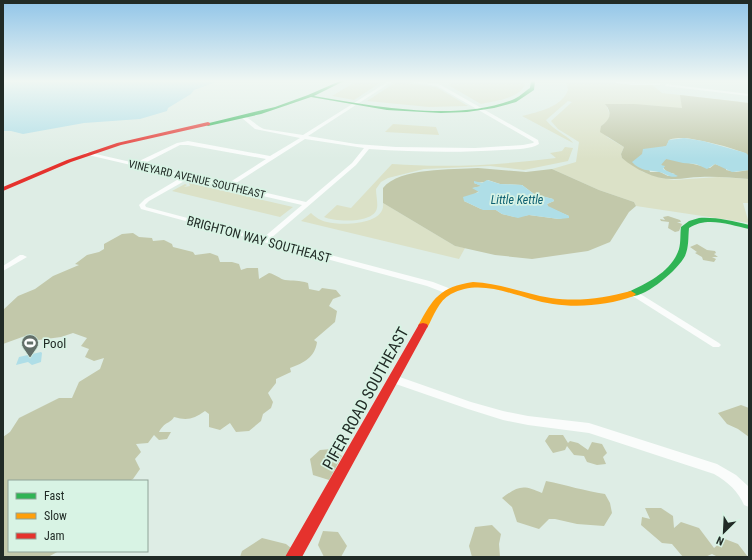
<svg xmlns="http://www.w3.org/2000/svg" width="752" height="560" font-family="'Roboto Condensed',sans-serif">
<rect width="100%" height="100%" fill="#deede5"/>
<g fill="#dbe1c7">
<path d="M357,81H383L354,100L332,96Z"/>
<path d="M453,81H523L525,85C518,99 495,101 481,104L448,85Z"/>
<path d="M566,81H603L624,84L652,85L662,93L742,102L749,121L658,106L606,104L610,115L608,121L601,126L607,137L624,147L621,154L622,158L643,172L661,178L674,180L718,177L749,179V203H743L749,223L636,206L634,202L599,190L552,169L576,162L579,142L558,129L551,121L572,102L568,101L546,120C553,130 570,137 573,143L522,116C538,112 562,107 568,90Z"/>
<path d="M396,82L436,87L468,106L429,107L367,101Z"/>
<path d="M393,124L436,127L439,135L385,132Z"/>
<path d="M565,147L573,148L568,161L524,170L490,166L424,169L388,178L381,182L376,189C376,195 378,203 377,208C374,224 335,222 324,217L337,205L351,208L392,164C447,168 502,165 556,158L550,153L562,151Z"/>
<path d="M189,183L293,207L280,217L172,191L185,184L187,185L184,187L190,186Z"/>
<path d="M383,203L455,246L465,248L459,259L301,221L311,213C315,217 321,221 327,222C342,226 386,225 383,203Z"/>
</g>
<g fill="#c2c8aa" fill-rule="evenodd">
<path d="M680,95L749,103V156C742,149 696,139 685,138C680,138 673,138 669,140L667,146L643,152L650,172H660L668,176L675,174L667,172L661,165L662,161L668,158L710,168L715,164L726,168V170L736,172L749,170V179C733,178 716,176 700,177C691,177 683,179 675,179C656,180 636,170 622,158L621,154L624,147L600,132L601,126C610,120 613,113 605,104H635L682,108Z"/>
<path d="M478,168L526,172L552,169L599,190L634,202L636,206L629,212L610,242L588,251L532,259L495,255L455,246L383,203V188C400,167 452,170 478,168ZM488,180L500,184L522,185L534,194L553,199L554,201L547,204L548,207L569,216L559,219L529,215L515,217L502,214L496,210L481,209L464,201L479,191L473,188L482,186L474,183L485,182Z"/>
<path d="M668,216L680,220L681,222H677L682,224L679,231L675,232L668,228L669,222L661,221L660,219L665,220L663,217Z"/>
<path d="M133,233L139,237L152,238L153,241L164,240L172,244L173,247L193,252L195,255L210,253L218,256L220,262H232L239,264L241,270L247,268H258L259,279L269,273C275,274 280,279 285,280C293,281 299,280 308,283L309,289L319,291L322,288L336,290L341,296L333,299L329,306L337,311L335,322L314,340L317,342C315,357 304,363 290,368L291,372L276,379V383L268,393L273,402L271,408L263,414L261,421L249,431L236,432L230,423L220,430L209,427V414L205,411C194,419 187,421 174,417C170,424 165,421 159,432H171L167,439L159,440L154,435L148,443L136,444L141,452L135,459L140,469L133,479L129,481H9V551H59L48,557H3V437L10,432L19,418L59,398H72L79,382L100,369L104,358L94,361L85,357L89,349L81,346L87,338L73,333L61,337L31,341L25,336L3,344V310L18,296L35,289L53,276L79,265L75,264L87,255L99,252L104,249V244L122,234Z"/>
<path d="M697,244L707,250L715,251L716,253L714,254L718,257H712L716,259L714,262L703,260L702,257L695,253L697,252L690,247Z"/>
<path d="M741,405L749,408V437L738,429L727,424L718,413Z"/>
<path d="M549,435H563L568,443L570,441L578,443L588,450L592,442L602,444L607,453L603,457L606,464L597,465L587,462L584,456L574,455L567,446L565,450L553,453L545,441Z"/>
<path d="M331,449L342,456L329,480L313,475L310,459L320,450Z"/>
<path d="M546,481C566,485 585,491 605,494L610,503L612,513L604,526L577,524L555,519H549L539,529L517,522L512,507L502,498C518,486 523,484 542,493Z"/>
<path d="M645,508H661L673,516L674,528L681,522L699,528L714,548L725,539L738,544L748,557H718L712,554L705,557H683L672,544L662,543L641,525L642,517L650,519Z"/>
<path d="M492,525L501,534L499,544L500,557H472L469,546L475,527Z"/>
<path d="M323,531L338,532L347,546L341,557H324L318,545Z"/>
<path d="M262,538L286,544L302,557H240L242,551Z"/>
</g>
<g fill="#afdee7">
<path d="M3,81H219L194,90L191,94L168,108L167,111L140,119L84,123L23,134L11,131H3Z"/>
<path d="M684,138L703,141L746,153L749,156V170L732,172L715,164L707,169L696,164L683,163L666,159L661,165L665,166L663,169L678,176C670,179 666,173 659,172C648,170 640,171 632,162L642,154L643,149L666,146L669,140Z"/>
<path d="M487,180L500,184L522,185L534,194L553,199L554,201L547,204L548,206L569,216V218L559,219L529,215L518,218L502,214L496,210H483L464,201L463,197L479,192L472,188L481,186L474,183V181L482,183Z"/>
<path d="M41,352L42,353L41,362L32,365L28,362L16,365L19,357Z"/>
</g>
<g fill="none" stroke-linecap="round" stroke-linejoin="round">
<g fill="#fafcfb" fill-rule="evenodd">
<path d="M389,81H393L308,136L356,144L396,147L475,148L523,145L533,143L534,142L437,86L404,81H412L439,84L538,140L539,144C529,150 514,149 502,150C458,153 414,152 369,149L356,165L270,239L433,282L451,289L452,291L451,293H445L427,286L141,209L139,205L145,199L182,177L84,154L87,152L135,163L177,143L188,141L270,156L300,138L255,129L242,118V116C250,117 256,126 264,129L303,135ZM305,139L364,148L352,163L306,202L233,185ZM180,145H188L266,159L227,184L141,165ZM188,179L302,205L263,238L146,207L145,205L149,201Z"/>
<path d="M604,81L659,83L661,84L659,85H632Z"/>
<path d="M666,84L749,94V96L665,86Z"/>
<path d="M20,255H23L27,257L3,271V266Z"/>
<path d="M634,290L719,343L721,345L719,347H713L631,295L630,293Z"/>
<path d="M394,375L471,402L503,411L528,416L589,423L717,464L736,475L748,486L749,507L744,505C738,491 728,482 714,474L589,433L528,425L503,420L468,409L390,382L389,379L390,376Z"/>
</g>
<g fill="#30b455" fill-rule="evenodd">
<path d="M340,81H344L314,96C372,106 456,122 512,100C518,98 524,92 530,88L531,81H535L534,90L516,102L494,108L467,112L441,113L387,110L311,97L261,114L208,126L205,124L275,107L308,95Z"/>
<path d="M699,218C716,217 732,221 749,225V229C730,225 707,216 689,228C688,238 689,247 685,256C678,270 643,300 628,296L626,294L628,292C648,283 672,271 679,249C681,242 680,234 681,227L689,221Z"/>
</g>
<path fill="#ff9f0a" fill-rule="evenodd" d="M473,282C500,283 524,294 551,298C579,302 604,298 631,291L636,294L634,296C608,305 580,308 553,304C520,300 484,276 451,294C438,301 434,316 427,328H419L418,326C433,298 440,287 473,282Z"/>
<g fill="#e5322d" fill-rule="evenodd">
<path d="M208,122L210,123V125L121,145L71,162L3,191V187L67,160L117,143Z"/>
<path d="M423,323L427,324L428,326L302,557H285L418,326L419,324Z"/>
</g>
</g>
<linearGradient id="sky" x2="0" y2="1"><stop stop-color="#91c5e8"/><stop offset="0.51" stop-color="#f0f7f3"/><stop offset="1" stop-color="#f0f7f3" stop-opacity="0"/></linearGradient>
<rect width="752" height="159" fill="url(#sky)"/>
<defs>
<g id="stadium-pin" transform="scale(0.9)"><path d="M0 17L-7.5 6A9.5 9.5 0 1 1 7.5 6Z" fill="#636f69" stroke="#d8f3e4"/><path d="M0-5a6.5 5 0 1 0 0 10a6.5 5 0 1 0 0-10ZM-3.5-1.8h7v3.6h-7Z" fill="#fff"/></g>
</defs>
<g fill-rule="evenodd">
<use href="#stadium-pin" x="30" y="343"/>
</g>
<g text-anchor="middle" stroke-width="3.5" stroke-linejoin="round" paint-order="stroke">
<g font-size="11" fill="#212b26" stroke="#d8f3e4">
<text transform="translate(197 179) rotate(13)" y="4">VINEYARD AVENUE SOUTHEAST</text>
</g>
<g font-size="12" font-style="italic" fill="#0f6172" stroke="#d8f3e4">
<text x="517" y="204">Little Kettle</text>
</g>
<g font-size="13" fill="#212b26" stroke="#d8f3e4">
<text transform="translate(259 239) rotate(15)" y="5">BRIGHTON WAY SOUTHEAST</text>
</g>
<g font-size="13" fill="#212b26" stroke="#d8f3e4" text-anchor="start">
<text x="43" y="348">Pool</text>
</g>
<g font-size="16" fill="#212b26" stroke="#d8f3e4">
<text transform="translate(365 398) rotate(-61)" y="6">PIFER ROAD SOUTHEAST</text>
</g>
</g>
<rect width="752" height="560" fill="none" stroke="#212b26" stroke-width="8"/>
<rect x="8" y="480" width="140" height="72" fill="#d8f3e4" stroke="#8fa398"/>
<rect x="16" y="493" width="20" height="6" fill="#30b455" stroke="#8fa398"/>
<text x="44" y="500" font-size="12" fill="#212b26">Fast</text>
<rect x="16" y="513" width="20" height="6" fill="#ff9f0a" stroke="#8fa398"/>
<text x="44" y="520" font-size="12" fill="#212b26">Slow</text>
<rect x="16" y="533" width="20" height="6" fill="#e5322d" stroke="#8fa398"/>
<text x="44" y="540" font-size="12" fill="#212b26">Jam</text>
<g transform="translate(724 532) rotate(204)" stroke="#d8f3e4" stroke-width="3" paint-order="stroke">
<path d="M0-3L7 15L0 10L-7 15Z" fill="#212b26"/>
<text y="-6" font-size="11" font-weight="bold" text-anchor="middle" fill="#212b26">N</text>
</g>
</svg>
